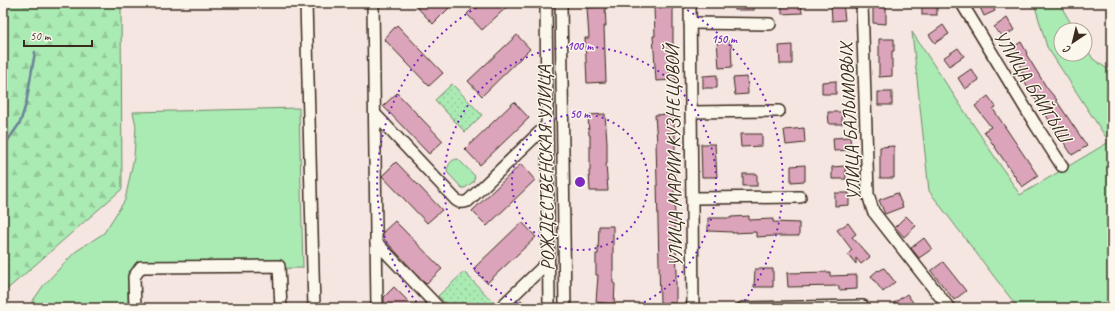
<svg xmlns="http://www.w3.org/2000/svg" width="1115" height="311" font-family="Caveat,sans-serif">
<defs>
<pattern id="forest-firs" width="22" height="20" patternUnits="userSpaceOnUse"><rect width="22" height="20" fill="#aaeab3"/><path d="M5 1l3.5 6h-7zM16 11l3.5 6h-7z" fill="#93c99a"/></pattern>
<pattern id="park-dots" width="8" height="8" patternUnits="userSpaceOnUse"><rect width="8" height="8" fill="#aaeab3"/><path d="M2 2h.1M6 6h.1" fill="none" stroke="#93c99a" stroke-width="1.8" stroke-linecap="round"/></pattern>
</defs>
<rect width="100%" height="100%" fill="#f5e6e2"/>
<filter id="ink" filterUnits="userSpaceOnUse"><feTurbulence type="fractalNoise" baseFrequency=".025" numOctaves="2"/><feDisplacementMap in="SourceGraphic" scale="8" xChannelSelector="R" yChannelSelector="G"/><feConvolveMatrix kernelMatrix="1 2 1 2 8 2 1 2 1" color-interpolation-filters="sRGB"/></filter>
<g filter="url(#ink)">
<g fill="#aaeab3" stroke="#728a68">
<path d="M1034,3H1059L1075,30H1061V54H1085V46L1093,59L1112,72V308H1018L929,191L912,32L1020,195L1109,142L1047,47Z"/>
<path d="M299,108L303,268L128,271V308H28L43,286L75,252L104,233L125,200L134,157L136,126L133,112Z"/>
<path d="M458,159L475,176L473,182L465,188H462L447,172C447,166 451,159 458,159Z"/>
</g>
<path fill="url(#forest-firs)" stroke="#728a68" d="M3,3H121L122,189L4,292L3,295Z"/>
<g fill="url(#park-dots)" stroke="#728a68">
<path d="M452,84L482,115L465,132L435,100Z"/>
<path d="M464,272L495,304L490,308H450L438,296Z"/>
</g>
<g fill="none" stroke-linecap="round" stroke-linejoin="round">
<path stroke="#6a8397" stroke-width="2.5" d="M3,147L20,123L26,104L35,52"/>
</g>
<g fill="#dba4ba" stroke="#3b2a1e">
<path d="M413,3H445L449,8L433,24Z"/>
<path d="M478,3H511L482,30L467,14Z"/>
<rect x="735" y="3" width="19" height="7"/>
<path d="M782,3H801L802,13L782,14Z"/>
<path d="M831,3H843L845,20L832,21Z"/>
<path d="M978,3H991L995,11L984,16Z"/>
<path d="M873,5H886V24L873,23Z"/>
<path d="M605,6L606,26H604L606,82L587,83L585,38H589L587,8Z"/>
<rect x="922" y="6" width="15" height="9"/>
<path d="M654,7H673V63H675L676,80L656,81L653,36H655Z"/>
<path d="M1007,18L1014,30L1003,37L999,32L998,33L994,27Z"/>
<path d="M397,25L443,73L429,86L384,39Z"/>
<path d="M943,25L949,34L935,43L929,35Z"/>
<path d="M517,35L530,49L482,96L468,81Z"/>
<path d="M879,39H894V51H892V76L879,77Z"/>
<path d="M717,41H731L732,67L719,68Z"/>
<path d="M1021,42L1027,53L1026,54L1047,88L1057,100H1056L1087,146L1072,155L1057,132L1056,133L1048,121L1049,120L1019,74L1023,71L1010,49Z"/>
<path d="M792,45V64H780L779,46Z"/>
<path d="M958,48L964,56L949,66L943,58Z"/>
<path d="M971,69L979,80L965,89L958,78Z"/>
<path d="M717,75V88H703V76Z"/>
<path d="M747,77L748,94L735,95L733,78Z"/>
<path d="M836,81V94H822V82Z"/>
<rect x="878" y="92" width="14" height="13"/>
<path d="M397,93L443,141L429,154L383,106Z"/>
<path d="M988,96L996,107L993,109L1038,176L1022,187L984,131L991,127L975,106Z"/>
<path d="M514,102L529,118L480,165L465,149Z"/>
<path d="M828,112H842V124H829Z"/>
<path d="M605,114L607,142V164H606L608,191H590L589,171H590V135H589L588,115Z"/>
<path d="M673,114L675,135V189H674L677,274L676,275V303H660L656,142H657L655,115Z"/>
<path d="M804,128L805,143L786,145L784,130Z"/>
<path d="M740,134H762V146L741,147Z"/>
<path d="M850,137L851,150L834,151L833,138Z"/>
<path d="M701,144H715L717,177H702Z"/>
<path d="M894,146V178H880V147Z"/>
<path d="M396,162L442,210L427,223L382,176Z"/>
<path d="M521,164L535,180L487,226L472,211Z"/>
<path d="M805,165V181L791,182V166Z"/>
<path d="M845,166L846,179H832V167Z"/>
<rect x="743" y="174" width="14" height="12"/>
<path d="M835,193H849V205L835,206Z"/>
<path d="M897,193L903,207L885,214L879,200Z"/>
<path d="M749,216V220L773,219V222L799,223V236H774L756,237V232L732,233V232L708,231V218H731V217Z"/>
<path d="M906,216L916,226L904,237L895,227Z"/>
<path d="M395,221L442,269L426,284L383,238V232Z"/>
<path d="M522,222L536,237L487,283L473,269Z"/>
<path d="M848,223L856,234L852,237L870,257L861,264L856,258V264L848,254L852,250L837,230Z"/>
<path d="M599,226H613V283L615,284L614,304L596,302L598,275H596V254H598Z"/>
<path d="M924,238L932,249L919,258L911,248Z"/>
<path d="M943,262L966,291L954,300L931,271Z"/>
<path d="M884,268L895,282L883,292L871,276L878,270L879,271Z"/>
<path d="M755,269H773V287H754Z"/>
<path d="M830,272V276L857,275V289L839,290V286L788,287L787,273Z"/>
<path d="M394,287L415,308H386L384,306V297Z"/>
<path d="M907,294L914,304L908,308H898L894,303Z"/>
<path d="M521,300L529,308H512Z"/>
</g>
<g fill="none" stroke-linecap="round" stroke-linejoin="round">
<g stroke="#3b2a1e" stroke-width="14">
<g id="minor">
<path d="M306,3L314,308"/>
<path d="M373,3L377,308"/>
<path d="M546,3L549,308"/>
<path d="M561,3L565,308"/>
<path d="M690,3L693,308"/>
<path d="M862,3L868,194L873,211L949,308"/>
<path d="M964,3V7L1035,124L1062,166"/>
<path d="M690,23L770,24"/>
<path d="M691,112L779,111"/>
<path d="M375,114L455,199C459,203 463,203 468,201L547,125"/>
<path d="M692,198L800,197"/>
<path d="M376,242L439,308"/>
<path d="M135,308L134,277L141,267L279,266L281,308"/>
<path d="M500,308L548,262"/>
<path d="M743,308L863,306"/>
</g>
</g>
<use href="#minor" stroke="#fbf7ec" stroke-width="11"/>
</g>
</g>
<g fill="none" stroke="#7b2cbf" stroke-width="2" stroke-dasharray="2 4">
<circle cx="580" cy="182" r="68"/>
<path d="M528 308A136 136 0 1 1 632 308"/>
<path d="M420 307A203 203 0 0 1 483 4M677 4A203 203 0 0 1 740 307"/>
</g>
<g text-anchor="middle" stroke-width="3" stroke-linejoin="round" paint-order="stroke">
<g font-size="19" fill="#3b2a1e" stroke="#fbf7ec">
<text transform="translate(1033 86) rotate(58)" y="7">УЛИЦА БАЙГЫШ</text>
<text transform="translate(849 122) rotate(-93)" y="7">УЛИЦА БАЛЫМОВЫХ</text>
<text transform="translate(673 156) rotate(-91)" y="7">УЛИЦА МАРИИ КУЗНЕЦОВОЙ</text>
<text transform="translate(545 168) rotate(-91)" y="7">РОЖДЕСТВЕНСКАЯ УЛИЦА</text>
</g>
</g>
<circle cx="580" cy="182" r="6" fill="#7b2cbf" stroke="#fbf7ec" stroke-width="2"/>
<g font-size="12" text-anchor="middle" font-weight="bold" fill="#7b2cbf" stroke="#fbf7ec" stroke-width="3" stroke-linejoin="round" paint-order="stroke">
<text x="724" y="43">150 m</text>
<text x="580" y="50">100 m</text>
<text x="580" y="118">50 m</text>
</g>
<rect width="1115" height="311" fill="none" stroke="#fbf7ec" stroke-width="16"/>
<rect x="8" y="8" width="1099" height="295" fill="none" stroke="#3b2a1e" stroke-width="1.5" filter="url(#ink)"/>
<g transform="translate(1073 42) rotate(215)"><circle r="19" fill="#fbf7ec" stroke="#aea59a"/>
<path d="M0-3L7 15L0 10L-7 15Z" fill="#3b2a1e"/>
<text y="-6" font-size="11" font-weight="bold" text-anchor="middle" fill="#3b2a1e">С</text>
</g>
<path d="M24 40v6h68v-6" fill="none" stroke="#3b2a1e" stroke-width="2"/>
<text x="30" y="40" font-size="12" fill="#3b2a1e" stroke="#fbf7ec" stroke-width="3" paint-order="stroke">50 m</text>
</svg>
